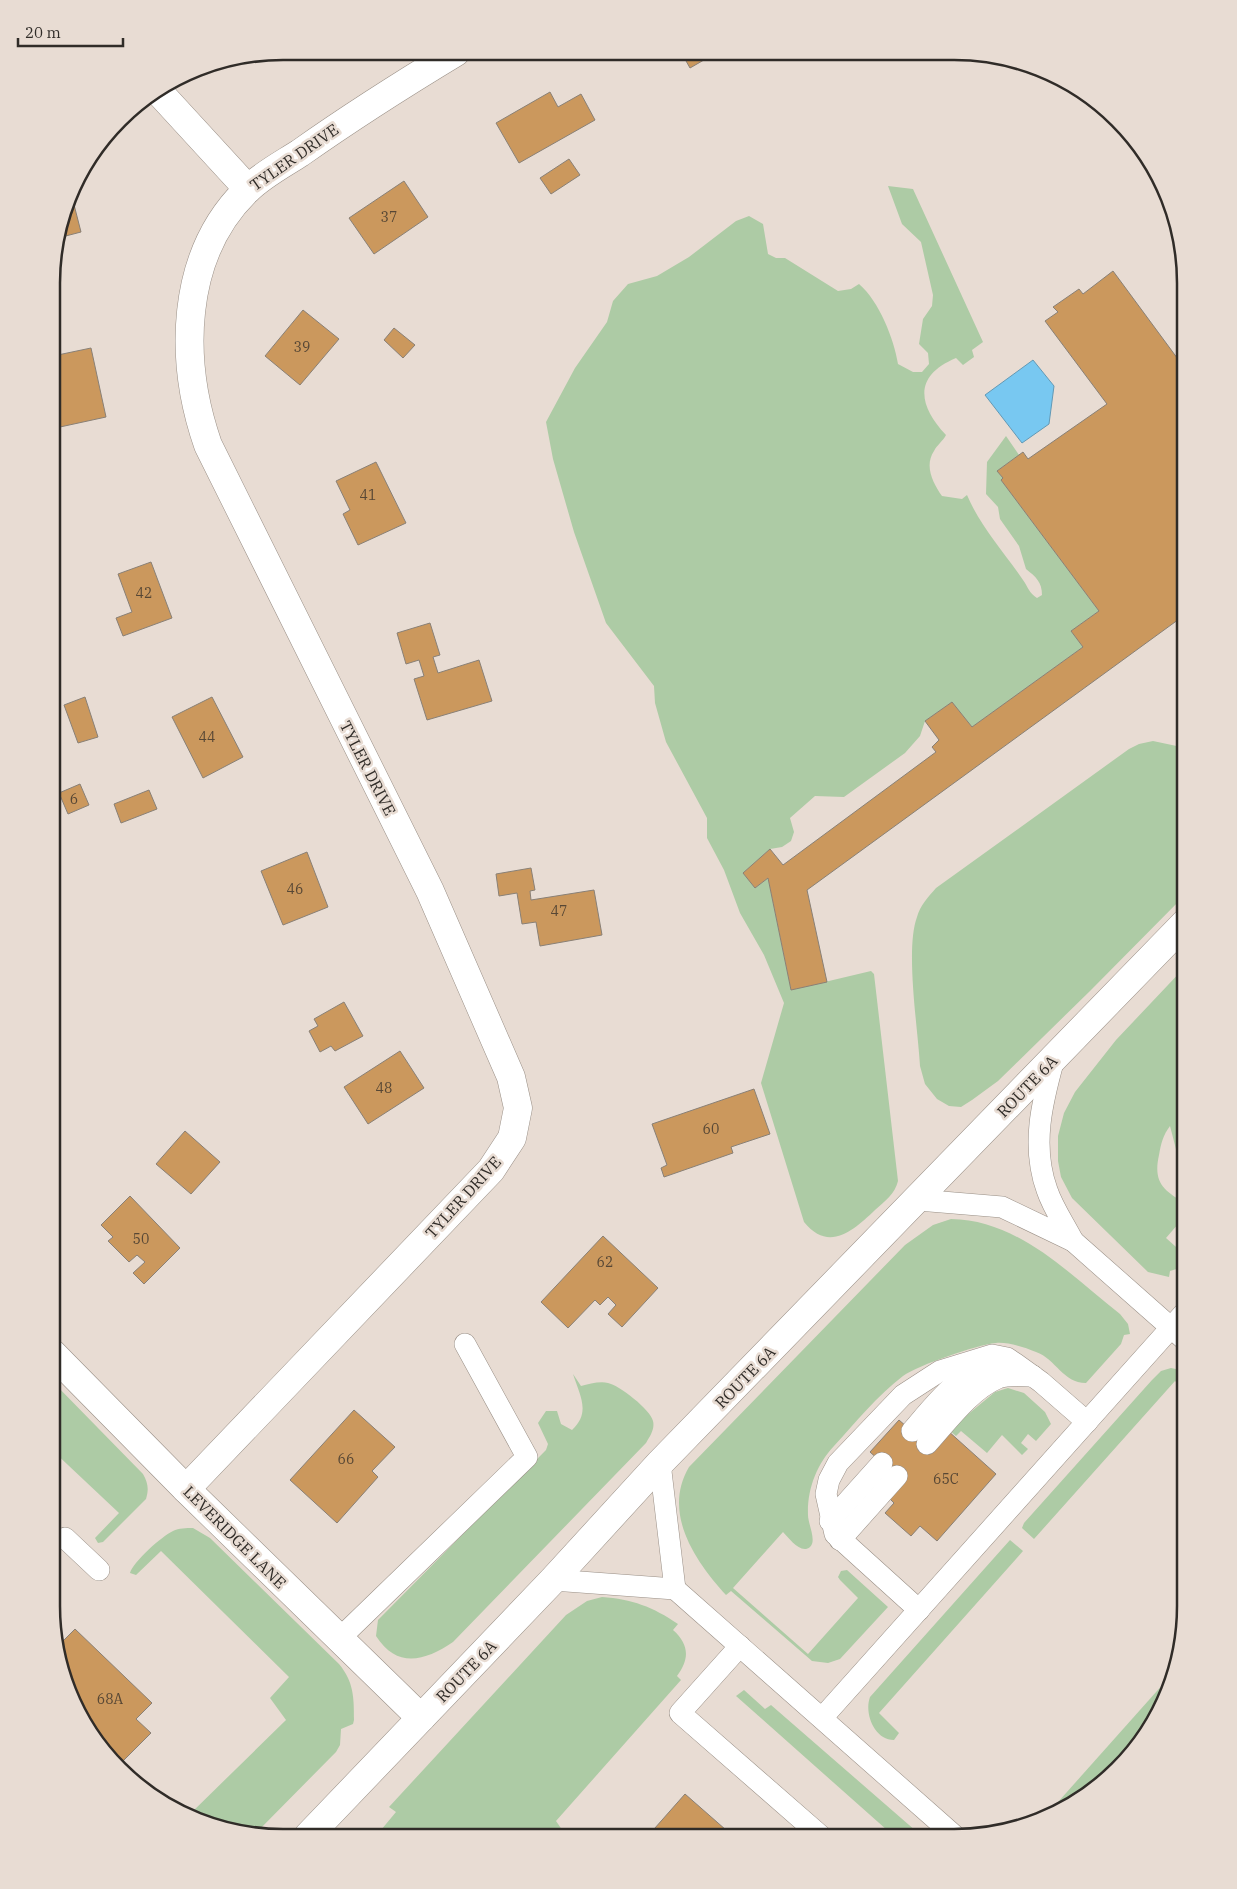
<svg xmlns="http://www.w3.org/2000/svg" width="1237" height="1889" font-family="'IBM Plex Serif',serif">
<rect width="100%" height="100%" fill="#e8dcd3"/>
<g fill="#adcba5">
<path d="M888,186L913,189L983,342L972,350L974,357L963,365L956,358C913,376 918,405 946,435C943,441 937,445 934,451C924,466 933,483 942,496L962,499L967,495C980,526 1004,552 1023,580C1028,587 1029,593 1037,598L1042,595C1042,582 1036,577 1026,569L1019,546L1000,519L998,507L986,494L987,462L1006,436L1019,455L997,471L1003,478L1001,480L1099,611L1071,631L1083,647L972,727L952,702L925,721L920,736L905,753L844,797L815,796L790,818L794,832L791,841L782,847L770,849L743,873L755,888L768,878L791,990L871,971L874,974L898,1181C895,1194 885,1201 875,1210C854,1230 829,1253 804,1222L761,1083L784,1003L764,955L740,913L724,870L707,838V818L666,742L655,703L654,686L606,623L574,532L553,459L546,422L575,368L607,322L613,301L628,284L657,276L689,257L736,221L749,216L763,224L768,254L776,258H785L838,291L851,289L859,284C879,301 894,339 898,364L913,372H922L929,364L928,353L919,344L923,319L932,306L933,295L921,242L902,224Z"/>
<path d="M1153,741L1186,748V894L1090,991L998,1081L972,1100L961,1107L949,1106L937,1099L925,1084L920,1066C918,1029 905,949 917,917C920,906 928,897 936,888L1129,749L1139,744Z"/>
<path d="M1185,967V1184L1170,1126C1163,1135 1161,1144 1159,1155C1153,1182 1163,1190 1185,1203V1216L1166,1238L1185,1255V1269L1183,1267L1170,1271L1169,1277L1148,1272L1072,1198L1061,1177L1058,1161V1136L1064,1113L1075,1092L1116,1040Z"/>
<path d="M951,1219C1019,1220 1069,1274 1120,1314L1128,1324L1130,1334L1124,1335L1121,1344L1086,1383C1063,1383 1056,1359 1036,1352C1024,1347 1008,1342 996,1343C976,1345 919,1365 903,1376C877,1396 856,1422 834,1446C817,1464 807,1489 808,1515C808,1524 817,1541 810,1547C801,1555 789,1538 783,1532L733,1588L808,1654L858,1598L840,1580L838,1577L841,1571L847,1570L888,1607L840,1659L828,1663L812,1661L731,1591L726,1595C695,1561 662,1513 689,1467L905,1245L933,1225Z"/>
<path d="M1171,1368L1185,1371V1390L1175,1381L1034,1539L1022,1528L1024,1523L1152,1380L1161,1371Z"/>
<path d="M573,1374L581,1386C589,1384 600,1381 608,1383C619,1385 651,1410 653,1421C655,1429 650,1436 646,1443L453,1642C425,1661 397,1669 376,1636L378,1620L546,1450L548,1444L538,1423L546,1411H557L561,1424L572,1430C591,1412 580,1396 573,1374Z"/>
<path d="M52,1381L143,1474C148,1483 149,1489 146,1499L103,1542L98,1543L95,1538L119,1513L51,1449Z"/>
<path d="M1008,1388L1024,1393L1045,1412L1051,1424L1036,1441L1028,1434L1021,1443L1028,1449L1022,1455L1002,1435L987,1453L961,1431L956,1436L949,1430L995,1392Z"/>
<path d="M193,1528L210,1538L339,1664C354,1682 354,1698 354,1720L353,1724L341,1729L340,1745L336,1752L253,1836L195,1820L188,1816L286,1720L270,1698L289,1677L161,1551L136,1575L130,1573C133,1562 162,1536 173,1531C179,1528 186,1528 193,1528Z"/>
<path d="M1010,1540L1023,1551L879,1713L899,1733L894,1740C874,1740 864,1713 870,1697Z"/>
<path d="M602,1597C632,1599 653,1607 678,1624L673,1630C689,1644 690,1659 677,1676L681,1680L556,1821L567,1837L376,1836L396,1812L389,1807L566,1615L587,1601Z"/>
<path d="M1173,1673C1158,1740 1102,1792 1042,1820Z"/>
<path d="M744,1690L765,1709L771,1705L924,1838H896L736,1696Z"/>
</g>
<path fill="#78c8f1" stroke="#6299b5" d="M1033,360L1054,386L1049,424L1022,443L985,395Z"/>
<g fill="#cb985d" stroke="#898076">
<path d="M681,52L716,53L690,68Z"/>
<path d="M550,92L558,107L581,94L595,120L519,163L496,123Z"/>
<path d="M569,159L580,175L551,194L540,178Z"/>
<path d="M404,181L428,217L374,254L349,218Z"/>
<path d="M71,193L81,232L58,238Z"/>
<path d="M1113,271L1186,370V614L807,890L827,982L791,990L768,878L755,888L743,873L770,849L783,865L936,752L932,747L939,740L925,721L952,702L972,727L1083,647L1071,631L1099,611L1001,480L1003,478L997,471L1023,452L1028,459L1107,404L1045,321L1058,312L1053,307L1079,289L1083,294Z"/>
<path d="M303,310L339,339L300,385L265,356Z"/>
<path d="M394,328L415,345L403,358L384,340Z"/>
<path d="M91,348L106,417L60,427L53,393V356Z"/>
<path d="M376,462L406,523L358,545L343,514L350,510L336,481Z"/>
<path d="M151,562L172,618L123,636L116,618L132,612L118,574Z"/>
<path d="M430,623L440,655L433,657L438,673L479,660L492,701L427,720L414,679L424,676L419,660L406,664L397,633Z"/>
<path d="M85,697L98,737L78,743L64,705Z"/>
<path d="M212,697L243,757L203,778L172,717Z"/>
<path d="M80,784L89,805L68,814L59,793Z"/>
<path d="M149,790L157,809L121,823L114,804Z"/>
<path d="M307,852L328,907L283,925L261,871Z"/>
<path d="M531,868L535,890L530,891L531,900L594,890L602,935L540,946L536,922L522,924L517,893L499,896L496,874Z"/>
<path d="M344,1002L363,1036L335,1051L331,1046L320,1052L309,1031L318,1026L314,1019Z"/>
<path d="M400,1051L424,1088L368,1124L344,1087Z"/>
<path d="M754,1089L770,1134L731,1147L733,1153L664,1177L661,1168L667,1165L652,1124Z"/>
<path d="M185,1131L220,1162L191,1194L156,1164Z"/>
<path d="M130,1196L180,1248L144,1284L133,1273L145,1262L137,1255L129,1262L108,1241L113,1237L101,1225Z"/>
<path d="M603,1236L658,1288L622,1327L608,1314L616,1305L608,1297L600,1305L595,1300L568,1328L541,1302Z"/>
<path d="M354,1410L395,1447L372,1471L378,1477L337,1523L290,1480Z"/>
<path d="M899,1420L930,1447L947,1430L996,1474L937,1541L920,1526L911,1536L885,1513L894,1503L887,1496L897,1476L870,1452Z"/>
<path d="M75,1629L152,1703L136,1719L151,1733L118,1766L99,1747L69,1695L59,1645Z"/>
<path d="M685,1794L734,1837H647Z"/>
</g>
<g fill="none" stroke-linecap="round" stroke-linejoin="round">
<g stroke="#998f86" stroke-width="22">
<g id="service">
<path d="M918,1200L1002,1207L1073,1241C1065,1225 1053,1208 1047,1190C1031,1146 1042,1102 1054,1059"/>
<path d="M1073,1241L1185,1340"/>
<path d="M912,1431C932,1408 962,1367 996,1365"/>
<path d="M927,1444C947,1422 970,1390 998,1378C1008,1374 1022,1376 1033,1376"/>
<path d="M830,1521L882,1463"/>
<path d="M65,1538L99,1570"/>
<path d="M840,1540L897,1476"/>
<path d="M553,1580L675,1589L660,1463"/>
<path d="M675,1589L956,1837"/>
<path d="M919,1610L835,1534L826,1494L829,1480L838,1463L903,1395L940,1371L992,1355L1007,1358L1016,1364L1041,1382L1087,1422"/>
<path d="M339,1639L527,1457L465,1344"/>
<path d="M740,1646L680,1713L822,1837"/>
<path d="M822,1718L1185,1312"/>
</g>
</g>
<g stroke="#998f86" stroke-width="29">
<g id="minor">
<path d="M158,91L248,189"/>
<path d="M52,1353L186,1489L421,1718"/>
<path d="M186,1489L491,1170L512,1138L518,1108L511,1077L430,891L208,445C179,362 179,256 247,190C262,175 283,164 300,153C351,117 403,84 456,52"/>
</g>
</g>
<g stroke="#998f86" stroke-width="29">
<path id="secondary" d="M308,1836L553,1580L660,1463L1186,922"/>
</g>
<use href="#service" stroke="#fff" stroke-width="21"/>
<use href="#minor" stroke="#fff" stroke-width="28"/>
<use href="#secondary" stroke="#fff" stroke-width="28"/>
</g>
<g text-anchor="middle" stroke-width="5" stroke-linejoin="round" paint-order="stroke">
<g font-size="14" fill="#574735">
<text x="389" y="222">37</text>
<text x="302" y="352">39</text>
<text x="368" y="500">41</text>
<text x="144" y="598">42</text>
<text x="207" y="742">44</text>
<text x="74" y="804">6</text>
<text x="295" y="894">46</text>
<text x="559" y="916">47</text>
<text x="384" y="1093">48</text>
<text x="711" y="1134">60</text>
<text x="141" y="1244">50</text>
<text x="605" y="1267">62</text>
<text x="346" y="1464">66</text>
<text x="946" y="1484">65C</text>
<text x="110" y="1704">68A</text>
</g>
<g font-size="16" fill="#302c28" stroke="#e8dcd3">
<text transform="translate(294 157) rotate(-35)" y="6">TYLER DRIVE</text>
<text transform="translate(368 768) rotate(63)" y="6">TYLER DRIVE</text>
<text transform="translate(1027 1086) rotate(-46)" y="6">ROUTE 6A</text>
<text transform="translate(463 1197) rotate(-48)" y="6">TYLER DRIVE</text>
<text transform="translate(745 1377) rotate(-46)" y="6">ROUTE 6A</text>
<text transform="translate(235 1537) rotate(45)" y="6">LEVERIDGE LANE</text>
<text transform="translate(466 1671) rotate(-46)" y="6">ROUTE 6A</text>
</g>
</g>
<path d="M0 0H1237V1889H0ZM283 60H954A223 223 0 0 1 1177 283V1606A223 223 0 0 1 954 1829H283A223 223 0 0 1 60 1606V283A223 223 0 0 1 283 60Z" fill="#e8dcd3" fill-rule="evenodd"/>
<path fill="none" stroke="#302c28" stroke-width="2.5" d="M283 60H954A223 223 0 0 1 1177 283V1606A223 223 0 0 1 954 1829H283A223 223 0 0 1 60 1606V283A223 223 0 0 1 283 60Z"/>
<path d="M18 38v8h105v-8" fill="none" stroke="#302c28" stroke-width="2.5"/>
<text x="25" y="38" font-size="15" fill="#302c28" stroke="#e8dcd3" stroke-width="4" paint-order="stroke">20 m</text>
</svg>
